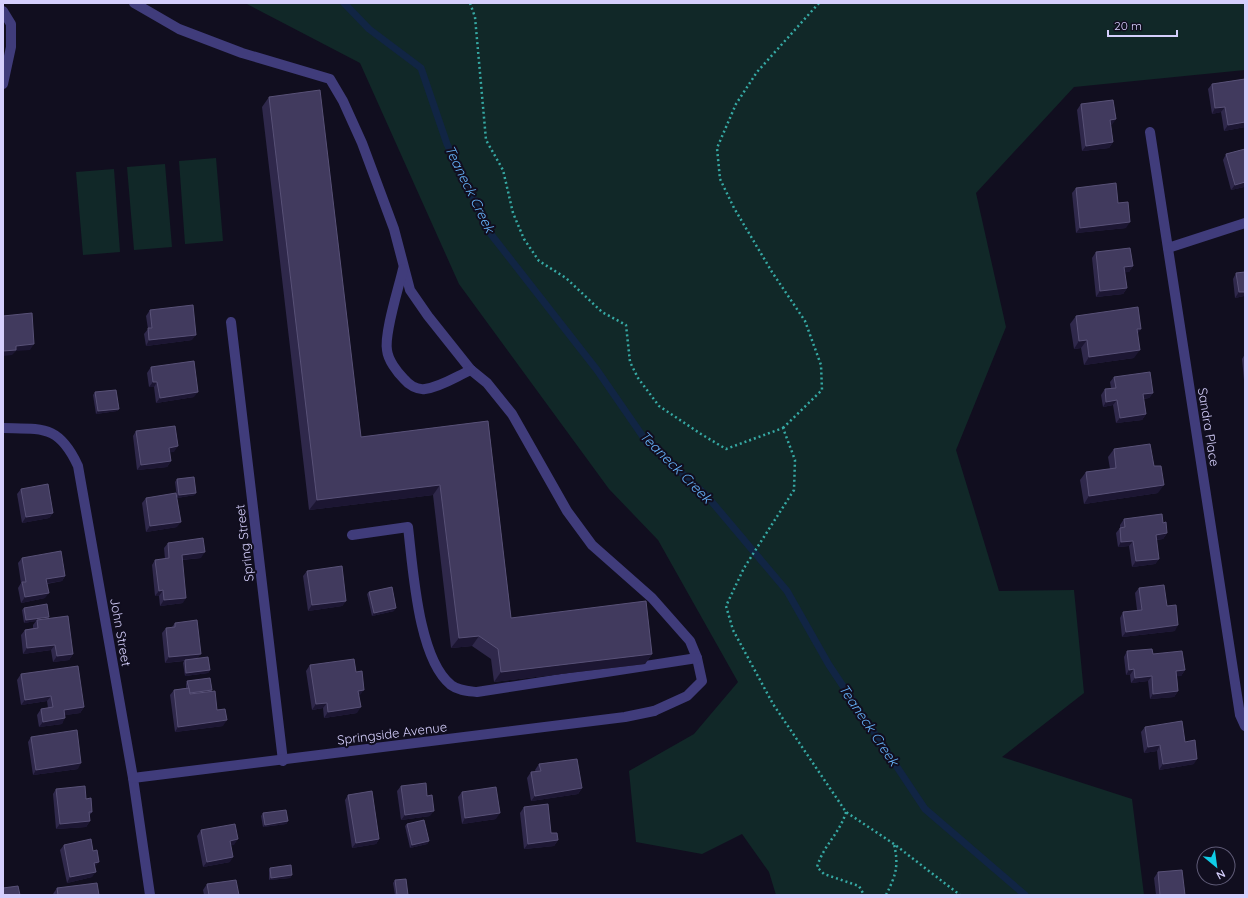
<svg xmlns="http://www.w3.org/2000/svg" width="1248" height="898" font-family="Quicksand,sans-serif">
<rect width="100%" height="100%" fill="#110e1f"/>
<g fill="#112828">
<path d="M245,3H1245V70L1074,87L976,193L1006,327L956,450L999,591L1074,590L1084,693L1002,757L1132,799L1144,895H776L769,872L742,834L702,854L636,842L629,771L694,734L738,682L658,540L609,489L459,284L360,63Z"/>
<path d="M216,158L223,241L185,244L179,161Z"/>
<path d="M165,164L172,247L134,250L127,167Z"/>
<path d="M114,169L120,252L83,255L76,172Z"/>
</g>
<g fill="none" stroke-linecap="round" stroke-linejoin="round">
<path stroke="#112544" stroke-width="7" d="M344,3L369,29L421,68L447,144L490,233L597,370L646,441L706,495L787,591L829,665L925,809L1025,895"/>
<g stroke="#36a9a4" stroke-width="2.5" stroke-dasharray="2 3" stroke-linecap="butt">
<path d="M470,3L475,17L486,140L503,170L513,213L524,239L539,261L566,278L602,312L626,325L630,362L638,378L659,406L701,434L726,449L783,428L795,460L794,490L744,568L726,606L733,630L773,704L846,812L894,844L960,895"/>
<path d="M783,428L822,390L821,365L805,321L772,272L734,208L720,179L717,148L736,104L757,72L819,3"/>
<path d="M846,812C839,835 824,844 817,867L824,874L859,886L864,895"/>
<path d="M886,895C896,875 899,866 894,844"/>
</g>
<g stroke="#403c7b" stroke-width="10">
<path d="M134,3L179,29L242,53L330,79L343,101L362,143L394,229L410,290L428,316L471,370L487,383L512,414L567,511L592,545L652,598L690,641L697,658L702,681L687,696L654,711"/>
<path d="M3,11L11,24V47L3,84"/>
<path d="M403,269C399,287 384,333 387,350C388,360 397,372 404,379C409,385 417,390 425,389C441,387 457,376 471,370"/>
<path d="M352,535L408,527C413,568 418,659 451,685C459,691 468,691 477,692L697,658"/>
</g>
<g stroke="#403c7b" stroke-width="10">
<path d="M1150,132L1240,715L1245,726"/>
<path d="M1168,248L1245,223"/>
<path d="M231,322L283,761"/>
<path d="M3,428C43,429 59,425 78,466L133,778L150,895"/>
<path d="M133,778L625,717L654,711"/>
</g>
</g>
<g fill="#2f284b">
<path d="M1245,79V127L1224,131L1221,112L1212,114L1208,89L1212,84Z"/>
<path d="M269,97L361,437L488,421L511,618L652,654L645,664L494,682L491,659L472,646L451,648L433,495L309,510L262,107Z"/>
<path d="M1081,104L1112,125H1111L1113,142L1109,148L1082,151L1077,110Z"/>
<path d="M1245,149V190L1244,187L1231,190L1223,160L1226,154Z"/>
<path d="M1076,188L1118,203L1126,228L1076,233L1072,193Z"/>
<path d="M1096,252L1133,266L1129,272H1125L1127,288L1123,294L1096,297L1092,258Z"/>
<path d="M1245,272V301L1244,296L1235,298L1233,279L1236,273Z"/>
<path d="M150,310L192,340L146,346L144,334L148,329L146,316Z"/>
<path d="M1076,316L1137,335L1134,358L1084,365L1081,348L1074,349L1070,324Z"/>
<path d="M1245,354V380H1244L1242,359Z"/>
<path d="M151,367L194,397L156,403L154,387H149L147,373Z"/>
<path d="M1114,377L1153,393L1149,398L1143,399L1146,414L1142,420L1116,423L1113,405L1103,407L1101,395L1105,389L1111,388L1110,382Z"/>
<path d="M95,392L119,409L117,411L96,414L93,395Z"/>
<path d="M136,431L174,452H170L171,461L167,467L137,470L133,436Z"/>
<path d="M1114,449L1154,466L1158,493L1084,504L1080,480L1086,472L1110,469L1108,457Z"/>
<path d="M177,479L195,495L177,498L175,482Z"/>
<path d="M21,489L53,513L49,518L22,523L17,494Z"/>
<path d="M146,498L177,527L146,532L142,503Z"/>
<path d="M1124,519L1163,523L1167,533L1163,539L1156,540L1159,559L1155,564L1132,567L1129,546L1118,547L1116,533L1120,528V525Z"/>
<path d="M168,543L201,558L182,560L183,603L160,606L159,596H155L152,565L155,560L165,559L164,548Z"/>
<path d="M22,558L65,576L62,581L47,584L45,598L21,603L18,588L21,583L18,563Z"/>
<path d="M307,571L346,601L342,606L308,611L303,576Z"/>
<path d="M1139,588L1175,631L1122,637L1120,618L1123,612L1137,610L1135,593Z"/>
<path d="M369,592L394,611L372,616L367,594Z"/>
<path d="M24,608L48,618L73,654L69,660L53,662L51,650L23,654L21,635L25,630L33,628V625L36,621L24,623L22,610Z"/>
<path d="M175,623L198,658L210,670L208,673L185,676L183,663L184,661L165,663L162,633L166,628L172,627Z"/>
<path d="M1127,651L1153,654L1185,670L1181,676H1177L1178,691L1174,697L1150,699L1148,681L1131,683L1130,675H1126L1124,657Z"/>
<path d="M310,665L360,695H359L357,713L324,718L323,708L312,710L306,671Z"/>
<path d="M21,674L84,707L80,713L65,715L62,724L39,727L37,715L41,709L48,708L47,701L21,705L17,680Z"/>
<path d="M187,681L212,690L211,691L217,710L223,726L175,732L170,695L174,690L186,688V684Z"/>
<path d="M1145,727L1185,742L1194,764L1159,770L1157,751L1144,753L1141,732Z"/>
<path d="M31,737L78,769L33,775L28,742Z"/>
<path d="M539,764L582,788L578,794L531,801L527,778L531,772H536L535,770Z"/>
<path d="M401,786L427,796L430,816L401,820L397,791Z"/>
<path d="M56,789L86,799L92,812L89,816L90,821L86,827L56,829L53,794Z"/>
<path d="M462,792L496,819L462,824L458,797Z"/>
<path d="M348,795L379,839L376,844L352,848L345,800Z"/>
<path d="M524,807L558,840L554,846L524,849L520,813Z"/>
<path d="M263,813L288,821L286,824L263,827L261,816Z"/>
<path d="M407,824L429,841L427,844L410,848L405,826Z"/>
<path d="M201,830L234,845H231L230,862L203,867L197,836Z"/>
<path d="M64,845L95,867L92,877L67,883L60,850Z"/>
<path d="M270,868L292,875L290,878L269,880V870Z"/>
<path d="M1158,872L1185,895H1156L1154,878Z"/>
<path d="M395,880L408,895H395L393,883Z"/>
<path d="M207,884L239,895H204L203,890Z"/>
<path d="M57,888L99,895H53V894Z"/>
</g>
<g fill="#1c1632">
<path d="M1225,107L1221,112L1212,114L1215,108Z"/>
<path d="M1116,119L1112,125H1106L1110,120Z"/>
<path d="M1245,122V127L1224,131L1228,125Z"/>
<path d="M1113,142L1109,148L1082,151L1086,146Z"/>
<path d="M1245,182V185L1244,187L1231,190L1235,185Z"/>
<path d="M1130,222L1126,228L1076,233L1080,228Z"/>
<path d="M1133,266L1129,272L1121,273L1124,267Z"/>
<path d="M1127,288L1123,294L1096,297L1100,291Z"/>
<path d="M1239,292H1245V295L1244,296L1235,298Z"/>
<path d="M1137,329H1141L1136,337Z"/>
<path d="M196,335L192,340L146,346L149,340Z"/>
<path d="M1087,340L1081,348L1074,349L1079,341Z"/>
<path d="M34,344L30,350L16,351L12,355L3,356V351L16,346Z"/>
<path d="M1140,350L1134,358L1084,365L1089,357Z"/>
<path d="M153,382H157L154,387H149Z"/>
<path d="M198,392L194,397L156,403L160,398Z"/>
<path d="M1153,393L1149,398L1139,399L1143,394Z"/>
<path d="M1117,400L1113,405L1103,407L1106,402Z"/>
<path d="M119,409L117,411L96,414L98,411Z"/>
<path d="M1146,414L1142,420L1116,423L1120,418Z"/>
<path d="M178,446L174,452L165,453L169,448Z"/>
<path d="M171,461L167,467L137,470L141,465Z"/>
<path d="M440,485L433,495L309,510L317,500Z"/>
<path d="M1164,485L1158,493L1084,504L1089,496Z"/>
<path d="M196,493L195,495L177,498L179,495Z"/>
<path d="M53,513L49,518L22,523L26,517Z"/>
<path d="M181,522L177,527L146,532L150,526Z"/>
<path d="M1167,533L1163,539L1152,540L1156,535Z"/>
<path d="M1133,541L1129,546L1118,547L1121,542Z"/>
<path d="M205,552L201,558L178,560L182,555Z"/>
<path d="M1159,559L1155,564L1132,567L1136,561Z"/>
<path d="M65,576L62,581L43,584L46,579Z"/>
<path d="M163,590L159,596H155L159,591Z"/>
<path d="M49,593L45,598L21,603L25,597Z"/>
<path d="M186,598L183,603L160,606L164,600Z"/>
<path d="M346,601L342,606L308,611L312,605Z"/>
<path d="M396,608L394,611L372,616L374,613Z"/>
<path d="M49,617L47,620H37L36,621L24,623L26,620Z"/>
<path d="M1178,625L1175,631L1122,637L1126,632Z"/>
<path d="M479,636L472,646L451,648L459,638Z"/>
<path d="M55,645L51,650L23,654L27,648Z"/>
<path d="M73,654L69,660L53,662L57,656Z"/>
<path d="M201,654L197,659L165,663L169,657Z"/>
<path d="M652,654L645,664L494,682L501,672Z"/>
<path d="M1134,669L1130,675H1126L1129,670Z"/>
<path d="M210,670L208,673L185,676L186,673Z"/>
<path d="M1185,670L1181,676L1172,677L1176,671Z"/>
<path d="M1152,676L1148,681L1131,683L1135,678Z"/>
<path d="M212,690L210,693L187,696L189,694Z"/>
<path d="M364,690L360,695L355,696L358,691Z"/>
<path d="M1178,691L1174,697L1150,699L1153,694Z"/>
<path d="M51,696L47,701L21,705L25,700Z"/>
<path d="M327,703L323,708L312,710L316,704Z"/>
<path d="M84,707L80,713L60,716L64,710Z"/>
<path d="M361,707L357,713L324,718L328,712Z"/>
<path d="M65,718L62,724L39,727L43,722Z"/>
<path d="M227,720L223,726L175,732L178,727Z"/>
<path d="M1160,745L1157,751L1144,753L1148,747Z"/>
<path d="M1197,759L1194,764L1159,770L1163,764Z"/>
<path d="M81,763L78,769L33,775L36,770Z"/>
<path d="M582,788L578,794L531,801L535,796Z"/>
<path d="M434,811L430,816L401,820L405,815Z"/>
<path d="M500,813L496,819L462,824L465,818Z"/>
<path d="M90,821L86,827L56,829L60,824Z"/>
<path d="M288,821L286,824L263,827L265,825Z"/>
<path d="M238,839L234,845L226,846L230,841Z"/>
<path d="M379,839L376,844L352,848L356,843Z"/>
<path d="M558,840L554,846L524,849L528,844Z"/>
<path d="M429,841L427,844L410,848L412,845Z"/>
<path d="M233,857L230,862L203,867L207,862Z"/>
<path d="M99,862L95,867L94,863Z"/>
<path d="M96,872L92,877L67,883L70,877Z"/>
<path d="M292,875L290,878L269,880L271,878Z"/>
</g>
<g fill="#413a5e" stroke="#585177">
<path d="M1245,79V122L1228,125L1225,107L1215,108L1212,84Z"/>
<path d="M320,90L361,437L488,421L511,618L646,601L652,654L501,672L498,649L479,636L459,638L440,485L317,500L269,97Z"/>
<path d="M1113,100L1116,119L1110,120L1113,142L1086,146L1081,104Z"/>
<path d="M1245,149V182L1235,185L1226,154Z"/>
<path d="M1116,183L1118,203L1128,202L1130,222L1080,228L1076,188Z"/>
<path d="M1130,248L1133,266L1124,267L1127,288L1100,291L1096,252Z"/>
<path d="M1245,272V292H1239L1236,273Z"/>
<path d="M193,305L196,335L149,340L148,328H152L150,310Z"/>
<path d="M1138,307L1141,329H1137L1140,350L1089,357L1087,340L1079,341L1076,316Z"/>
<path d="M32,313L34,344L16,346V350L3,351V354V316Z"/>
<path d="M194,361L198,392L160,398L157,382H153L151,367Z"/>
<path d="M1150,372L1153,393L1143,394L1146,414L1120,418L1117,400L1106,402L1105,389L1116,388L1114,377Z"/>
<path d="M116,390L119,409L98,411L95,392Z"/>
<path d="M175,426L178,446L169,448L171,461L141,465L136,431Z"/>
<path d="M1150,444L1154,466H1161L1164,485L1089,496L1086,472L1116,468L1114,449Z"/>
<path d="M194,477L196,493L179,495L177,479Z"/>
<path d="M48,484L53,513L26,517L21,489Z"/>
<path d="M176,493L181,522L150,526L146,498Z"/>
<path d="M1162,514L1163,523L1166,522L1167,533L1156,535L1159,559L1136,561L1133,541L1121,542L1120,528L1125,527L1124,519Z"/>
<path d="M203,538L205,552L182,555L186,598L164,600L163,590L159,591L155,560L169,558L168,543Z"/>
<path d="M61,551L65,576L46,579L49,593L25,597L22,582H26L22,558Z"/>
<path d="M342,566L346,601L312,605L307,571Z"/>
<path d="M1164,585L1167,606L1176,605L1178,625L1126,632L1123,612L1142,610L1139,588Z"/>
<path d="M392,587L396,608L374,613L369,592Z"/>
<path d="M47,604L49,617L26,620L24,608Z"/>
<path d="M68,616L73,654L57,656L55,645L27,648L25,630L38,628L37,620Z"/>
<path d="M197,620L201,654L169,657L166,628L175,627V623Z"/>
<path d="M1152,649L1153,654L1182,651L1185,670L1176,671L1178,691L1153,694L1152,676L1135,678L1134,669L1129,670L1127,651Z"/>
<path d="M208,657L210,670L186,673L185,660Z"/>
<path d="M354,659L356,672L362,671L364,690L358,691L361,707L328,712L327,703L316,704L310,665Z"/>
<path d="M78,666L84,707L64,710L65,718L43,722L41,709L53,707L51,696L25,700L21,674Z"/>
<path d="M210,678L212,690L190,693L187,681Z"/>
<path d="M189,688L190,694L215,691L217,710L225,709L227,720L178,727L174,690Z"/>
<path d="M1182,721L1185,742L1195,740L1197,759L1163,764L1160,745L1148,747L1145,727Z"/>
<path d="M77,730L81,763L36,770L31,737Z"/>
<path d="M577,759L582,788L535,796L531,772L541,771L539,764Z"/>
<path d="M426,783L427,796L432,795L434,811L405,815L401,786Z"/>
<path d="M85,786L86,799L91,798L92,812H89L90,821L60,824L56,789Z"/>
<path d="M496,787L500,813L465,818L462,792Z"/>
<path d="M372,791L379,839L356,843L348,795Z"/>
<path d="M548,804L551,833H557L558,840L528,844L524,807Z"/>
<path d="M286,810L288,821L265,825L263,813Z"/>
<path d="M424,820L429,841L412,845L407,824Z"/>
<path d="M235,824L238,839L230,841L233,857L207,862L201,830Z"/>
<path d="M91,839L93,851L97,850L99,862L94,863L96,872L70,877L64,845Z"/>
<path d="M291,865L292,875L271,878L270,868Z"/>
<path d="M1182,870L1185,895H1160L1158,872Z"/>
<path d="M406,879L408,895H397L395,880Z"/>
<path d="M236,880L239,895H209L207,884Z"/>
<path d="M97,883L99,895H58L57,888Z"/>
<path d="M18,886L20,895H3V888Z"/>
</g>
<g text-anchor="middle" stroke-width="4" stroke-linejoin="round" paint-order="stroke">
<g font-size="13" fill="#d5cffc" stroke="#110e1f">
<text transform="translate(1209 427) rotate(81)" y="5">Sandra Place</text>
<text transform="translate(244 543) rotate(-97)" y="5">Spring Street</text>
<text transform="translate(121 632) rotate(80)" y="5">John Street</text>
<text transform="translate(392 733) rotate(-7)" y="5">Springside Avenue</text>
</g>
<g font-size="14" font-style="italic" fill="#64aff4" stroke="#110e1f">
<text transform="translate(470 189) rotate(64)" y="5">Teaneck Creek</text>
<text transform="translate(676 467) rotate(45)" y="5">Teaneck Creek</text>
<text transform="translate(869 725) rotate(56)" y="5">Teaneck Creek</text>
</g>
</g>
<rect width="1248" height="898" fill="none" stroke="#d5cffc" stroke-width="8"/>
<g transform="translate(1216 866) rotate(151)"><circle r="19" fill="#110e1f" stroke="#5f5b77"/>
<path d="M0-3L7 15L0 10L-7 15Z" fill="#10cde7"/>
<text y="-6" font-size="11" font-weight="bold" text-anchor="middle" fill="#d5cffc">N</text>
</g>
<path d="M1108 30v6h69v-6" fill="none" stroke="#d5cffc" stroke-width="2"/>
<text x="1114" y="30" font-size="12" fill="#d5cffc" stroke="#110e1f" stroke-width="3" paint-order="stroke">20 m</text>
</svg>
